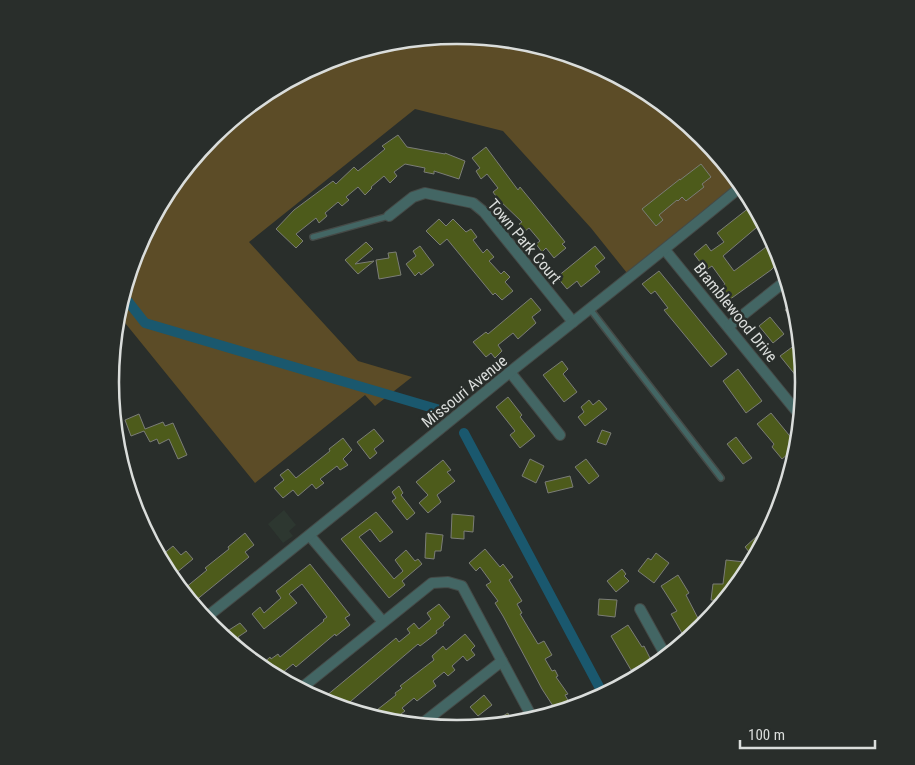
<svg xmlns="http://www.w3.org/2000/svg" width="915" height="765" font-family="'Roboto Condensed',sans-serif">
<rect width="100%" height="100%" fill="#292e2b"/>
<path fill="#2d3730" d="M284,510L296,525L289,531L293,536L283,543L268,524Z"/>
<path fill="#5c4c27" d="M458,35L526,42L591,62L651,94L695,130L738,183L627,273L591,228L503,131L415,109L249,242L358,361L412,377L375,406L365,395L255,483L117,313L137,249L169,189L212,137L265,93L325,61L390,42Z"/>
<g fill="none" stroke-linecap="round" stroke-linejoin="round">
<g stroke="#1a586e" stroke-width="10">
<path d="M123,295L145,323L440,410"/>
<path d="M464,433L604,696"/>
</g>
</g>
<g fill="#4d5b1b" stroke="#7b7d77">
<path d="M398,135L407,147L445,154V153L465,161L459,179L434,171V174L424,172L425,168L405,164L394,172L397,176L390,183L384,176L371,187L372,188L365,195L358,187L346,197L349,200L342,206L338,202L325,213L327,216L319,223L316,218L296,234L303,241L296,248L276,229L294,210L333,181L336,184L354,167L358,171L385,149L382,146Z"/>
<path d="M486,147L518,190L520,187L565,242L562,244L566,248L554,258L546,248L542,252L536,244L540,241L529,228L525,231L519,224L522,222L498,199L493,192L498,188L487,174L481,179L476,171L480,168L472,158Z"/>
<path d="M701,164L711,177L702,184L704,187L686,201L682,197L678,201L677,200L659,215L663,220L656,226L642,209L680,179V180Z"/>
<path d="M750,207L763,222L723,256L734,271L774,241L782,259L771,270L729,300L720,288L725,284L712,266L706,270L694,254L706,244L711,251L724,242L717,233Z"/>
<path d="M439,219L446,226L453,219L466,232L471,229L477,237L473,240L483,253L487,249L494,257L489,261L501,274L504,271L510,277L505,282L513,291L502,300L495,293L493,295L447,239L440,245L426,231Z"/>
<path d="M366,242L373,249L355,264L374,261L358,274L345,260Z"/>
<path d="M420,246L434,265L421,275L419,272L415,276L406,264L416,256L413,251Z"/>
<path d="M595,246L605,258L595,266L600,272L581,287L577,281L567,289L557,277Z"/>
<path d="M396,252L401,275L379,279L376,260L389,258L388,253Z"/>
<path d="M659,271L727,354L711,367L664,310L668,308L655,291L651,294L642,284Z"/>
<path d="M531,298L541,310L532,317L536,323L518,339L513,333L498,345L502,351L495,358L491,353L486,357L473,342L486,332L488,334Z"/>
<path d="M795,302L798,315L800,327L785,310Z"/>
<path d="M770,317L784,334L773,343L759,326Z"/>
<path d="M795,345L802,353L805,387L780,356Z"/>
<path d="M562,361L568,369L563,374L577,392L564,402L543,375Z"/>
<path d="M738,369L762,401L746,413L723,381Z"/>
<path d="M508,397L522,415L520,417L535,436L520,448L510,435L515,431L496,407Z"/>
<path d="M589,400L593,405L599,400L607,409L585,426L578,417L584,412L581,407Z"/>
<path d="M771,413L798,446L782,459L772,447L774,444L757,424Z"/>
<path d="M139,414L145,429L163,422L165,426L173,423L187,455L178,459L169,439L159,444L157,439L150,442L144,431L131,436L125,420Z"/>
<path d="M374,429L384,441L374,449L377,453L370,459L357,442Z"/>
<path d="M602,430L611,433L606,445L597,442Z"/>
<path d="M736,437L752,458L743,464L727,444Z"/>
<path d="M343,438L352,450L343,459L348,465L340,470L337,466L320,479L324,483L316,489L312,484L298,496L293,490L283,498L274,488L284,480L280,475L288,469L296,478L330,451L329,449Z"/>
<path d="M530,459L544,466L536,483L522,476Z"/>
<path d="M586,459L599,476L589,484L575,467Z"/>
<path d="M443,460L451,470L447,472L455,481L437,495L441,502L428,513L419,503L428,495L416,482Z"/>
<path d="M570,476L573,487L548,493L545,482Z"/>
<path d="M399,486L403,493L401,495L415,513L407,520L392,501L396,498L392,492Z"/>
<path d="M376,512L393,532L380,542L370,529L359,537L394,579L403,571L395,560L406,550L415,561L418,559L422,564L402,581L405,585L389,598L341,539Z"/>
<path d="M452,514L474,516L473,532L464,531V539L451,538Z"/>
<path d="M245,533L254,545L245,552L249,557L195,601L185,588L207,570L205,568L229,549L228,547Z"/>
<path d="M426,533L443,535L441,551H435L434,559L425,558Z"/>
<path d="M757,536L763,544L755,559L745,547Z"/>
<path d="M173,546L181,555L186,551L193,559L176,573L162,555Z"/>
<path d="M485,549L500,567L503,564L513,577L509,580L522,601L517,604L522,613L520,614L538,644L544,641L552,655L545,659L552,671L555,670L558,676L556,677L568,694L565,695L573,709L555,714L551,707L553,706L542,689L503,616L495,603L498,601L486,585L491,582L480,567L476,571L469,563Z"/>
<path d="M656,553L669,563L654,583L638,571L648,558L651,560Z"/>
<path d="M726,560L745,562L744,578H736L735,589L725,601L711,600L713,584H723Z"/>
<path d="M310,564L350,615L345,618L350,625L336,636L335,634L296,667L293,664L276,678L265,672L260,666L270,657L271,659L278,654L280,657L324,621L323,620L327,617L302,584L289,594L297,603L264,629L252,614L260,607L264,613L281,598L276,591Z"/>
<path d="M622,569L626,574L624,576L629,581L616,592L607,581Z"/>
<path d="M678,575L689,593L686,595L703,628L687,642L671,614L677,611L661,586Z"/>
<path d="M599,599L617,600L615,617L598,615Z"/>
<path d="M439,604L450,617L443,623L444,625L436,631L437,633L420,646L418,644L344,707L342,704L338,708L320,701L396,638L399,642L410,633L407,629L414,623L419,629L431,619L427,613Z"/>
<path d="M240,623L247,631L238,637L246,648L241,652L221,635Z"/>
<path d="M628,625L642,647L644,646L651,660L631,670L611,636Z"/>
<path d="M465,634L475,646L471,650L475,655L467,661L463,656L452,666L455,670L448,676L444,672L433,681L436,686L417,701L414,698L402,708L405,711L389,723L368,717L396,695L395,693L402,688L400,686L434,660L432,656L443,646L446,650Z"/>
<path d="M484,695L492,705L478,716L470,707Z"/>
<path d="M508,713L512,721L504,725L482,728Z"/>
</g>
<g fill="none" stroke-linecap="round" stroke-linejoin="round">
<g stroke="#454a47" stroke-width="8">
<g id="service">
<path d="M313,237L389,216"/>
<path d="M590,309L721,478"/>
</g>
</g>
<g stroke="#454a47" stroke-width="12">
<g id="minor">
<path d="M389,216L413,197L425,193L473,203L484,212L573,322"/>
<path d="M665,250L802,418"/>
<path d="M729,326L788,279"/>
<path d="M510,372L560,435"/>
<path d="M310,536L383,622"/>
<path d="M640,609L667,658"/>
<path d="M204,619C307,538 408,455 510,372C588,310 666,249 743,185"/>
<path d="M299,690L432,583L448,582L462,586L534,721"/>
<path d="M419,726L502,661"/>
</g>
</g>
<use href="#service" stroke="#436664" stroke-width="5"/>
<use href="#minor" stroke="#436664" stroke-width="10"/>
</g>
<g text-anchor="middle" stroke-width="5" stroke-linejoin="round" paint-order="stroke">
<g font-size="16" fill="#dadddb" stroke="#292e2b">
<text transform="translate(525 241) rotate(50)" y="6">Town Park Court</text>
<text transform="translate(736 312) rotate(51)" y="6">Bramblewood Drive</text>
<text transform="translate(464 391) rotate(-39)" y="6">Missouri Avenue</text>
</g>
</g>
<path d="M0 0H915V765H0ZM119 382a338 338 0 1 1 676 0a338 338 0 1 1-676 0Z" fill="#292e2b" fill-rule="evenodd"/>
<path fill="none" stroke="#dadddb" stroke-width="2.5" d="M119 382a338 338 0 1 1 676 0a338 338 0 1 1-676 0Z"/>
<path d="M740 740v8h135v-8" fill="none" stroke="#dadddb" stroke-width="2.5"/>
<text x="748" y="740" font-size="15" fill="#dadddb" stroke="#292e2b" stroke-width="4" paint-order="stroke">100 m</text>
</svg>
